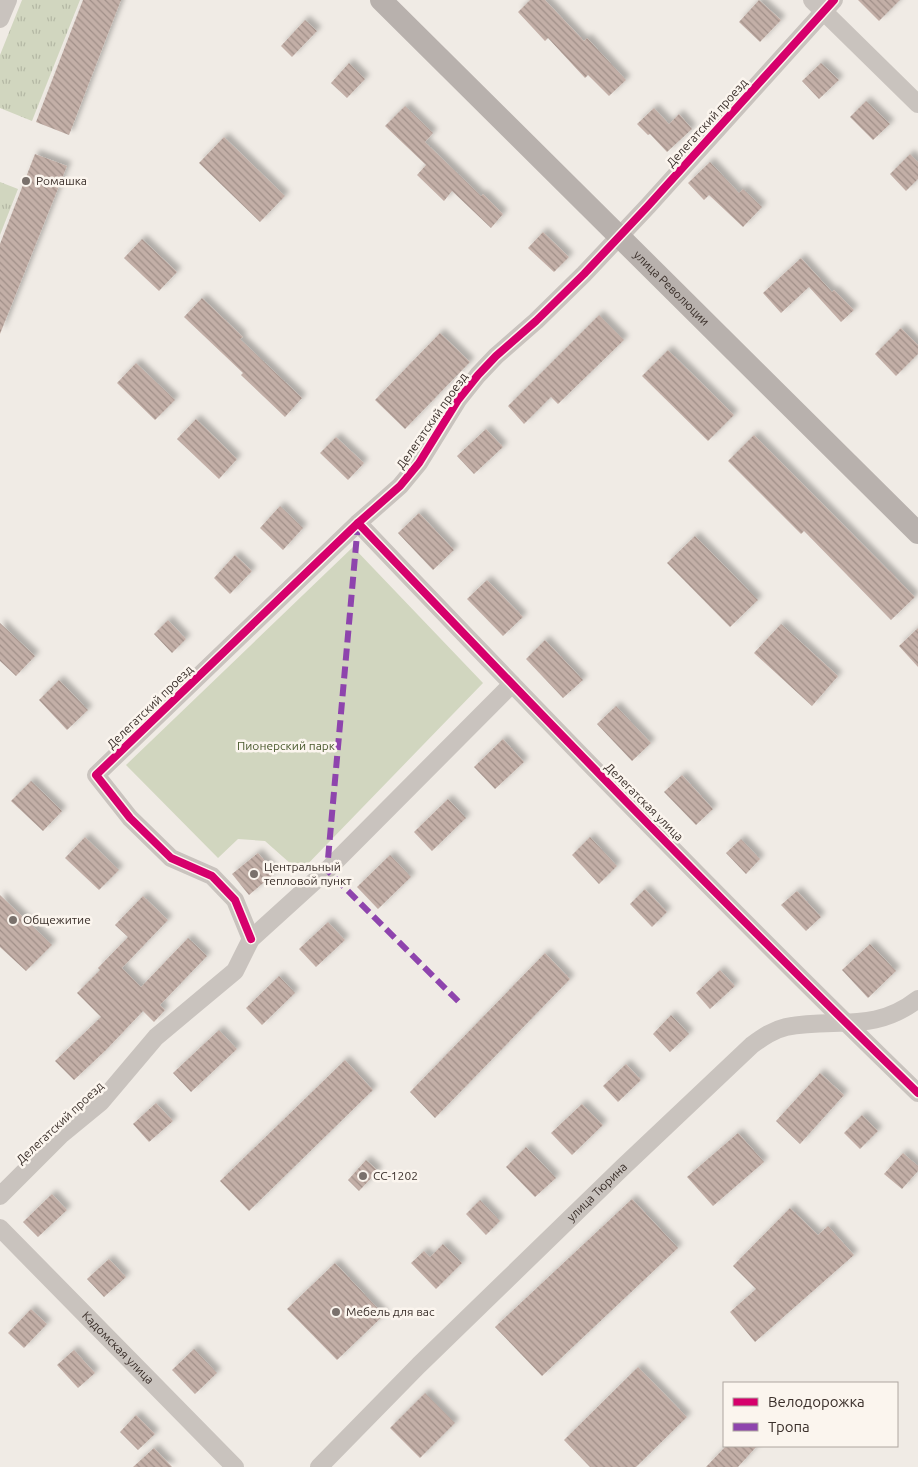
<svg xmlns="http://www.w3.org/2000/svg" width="918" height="1467" font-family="Ubuntu,sans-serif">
<defs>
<pattern id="grass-tufts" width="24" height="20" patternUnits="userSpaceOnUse" patternTransform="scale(1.25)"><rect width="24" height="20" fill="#d1d6bf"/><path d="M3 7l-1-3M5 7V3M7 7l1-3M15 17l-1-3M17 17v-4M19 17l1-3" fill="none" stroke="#b4b8a4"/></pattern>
<pattern id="building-back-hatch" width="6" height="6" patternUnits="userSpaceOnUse" patternTransform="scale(1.25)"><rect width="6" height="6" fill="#c3afa7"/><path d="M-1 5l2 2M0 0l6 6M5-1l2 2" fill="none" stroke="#a08f88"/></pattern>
<filter id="shadow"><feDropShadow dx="4.5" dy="-4.5" stdDeviation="2.5" flood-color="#0004"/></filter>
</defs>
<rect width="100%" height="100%" fill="#f0ebe5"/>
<g fill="url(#grass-tufts)">
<path d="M22,0H80L32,121L0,108V55Z"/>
<path d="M0,182L18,189L0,235Z"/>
</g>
<path fill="#d1d6bf" d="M353,547L483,683L300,872L265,841L238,839L218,858L126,765Z"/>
<g fill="url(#building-back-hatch)" filter="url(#shadow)">
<path d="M83,0H121L69,135L36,122Z"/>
<path d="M530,0H545L584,41L587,38L626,80L609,96L588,75L585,78L548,38L545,41L518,12Z"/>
<path d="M759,0L781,20L760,42L739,22Z"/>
<path d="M858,0H900L879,21Z"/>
<path d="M305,20L317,31L292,57L281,46Z"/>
<path d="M349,63L365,79L347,98L331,83Z"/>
<path d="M821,63L839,80L819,99L802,81Z"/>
<path d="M866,101L890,124L873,140L850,117Z"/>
<path d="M405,106L433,133L425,142L481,196L483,194L503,214L491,228L452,191L444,201L417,175L426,165L385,126Z"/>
<path d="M654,108L669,124L679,114L692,129L667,152L650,134L648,135L637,124Z"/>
<path d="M224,137L285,196L260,222L199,163Z"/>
<path d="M35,154L67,166L0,334V244Z"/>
<path d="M910,154L918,162V179L906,191L890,174Z"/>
<path d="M710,162L739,193L743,189L762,207L743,227L709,195L704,200L688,183Z"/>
<path d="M543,232L569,257L554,272L528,248Z"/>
<path d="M142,239L177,272L159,291L124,258Z"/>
<path d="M801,258L832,292L834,290L854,310L841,322L809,287L781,313L763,293Z"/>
<path d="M202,298L243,337L240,339L302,398L285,417L241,375L243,373L184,317Z"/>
<path d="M599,315L624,340L558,404L551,397L524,424L508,406Z"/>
<path d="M901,328L918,345V354L896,376L875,354Z"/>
<path d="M440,333L470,362L405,429L375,400Z"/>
<path d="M668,350L734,415L708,441L642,376Z"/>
<path d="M136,363L175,400L155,420L117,383Z"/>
<path d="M196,419L237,459L219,479L177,439Z"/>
<path d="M486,429L503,447L474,474L457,456Z"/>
<path d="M754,435L915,597L891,620L804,531L801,534L728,461Z"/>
<path d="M336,437L364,463L348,480L320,453Z"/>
<path d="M280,506L303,528L283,550L260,528Z"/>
<path d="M419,513L454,550L433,570L398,533Z"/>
<path d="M695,536L758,600L730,627L667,563Z"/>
<path d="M235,555L252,571L230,594L214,578Z"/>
<path d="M487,580L523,617L503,636L467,599Z"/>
<path d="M168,620L186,639L172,653L154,634Z"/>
<path d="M0,623L35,656L16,676L0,661Z"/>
<path d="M781,624L838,676L812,706L754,653Z"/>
<path d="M918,628V667L899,646Z"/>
<path d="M545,640L583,680L563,698L526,659Z"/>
<path d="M59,680L88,710L67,730L39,700Z"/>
<path d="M616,706L651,743L632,761L597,724Z"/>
<path d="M503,739L524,762L495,789L474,767Z"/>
<path d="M682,775L713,809L696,825L664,792Z"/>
<path d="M31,781L62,811L43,831L11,801Z"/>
<path d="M448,799L466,818L432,851L414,832Z"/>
<path d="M85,837L119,870L99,890L65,858Z"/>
<path d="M590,837L617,866L599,884L572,855Z"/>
<path d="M741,839L760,859L746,874L726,853Z"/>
<path d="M258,853L275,873L249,895L232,874Z"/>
<path d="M390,855L411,877L378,909L357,887Z"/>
<path d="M645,889L667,912L652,927L630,904Z"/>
<path d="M797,891L821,917L806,931L781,905Z"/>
<path d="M0,895L52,945L26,971L0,947Z"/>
<path d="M143,896L168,920L122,968L141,987L188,938L207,956L160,1005L165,1010L154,1022L143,1011L106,1050L74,1080L55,1061L101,1017L77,993L100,970L98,968L128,937L115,925Z"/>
<path d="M328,922L345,940L316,967L299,949Z"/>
<path d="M870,944L896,971L868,998L842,970Z"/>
<path d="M545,953L570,979L435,1118L410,1092Z"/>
<path d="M720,970L735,986L710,1009L696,993Z"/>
<path d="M279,976L295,993L262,1025L246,1008Z"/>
<path d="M671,1015L689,1034L670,1052L653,1034Z"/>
<path d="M219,1030L237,1049L191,1092L173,1073Z"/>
<path d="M345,1060L373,1090L249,1211L220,1181Z"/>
<path d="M626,1064L641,1080L618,1102L603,1086Z"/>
<path d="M820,1073L844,1095L800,1144L776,1121Z"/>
<path d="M156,1103L173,1121L149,1142L133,1124Z"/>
<path d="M582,1104L603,1125L572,1155L551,1133Z"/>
<path d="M862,1115L878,1131L860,1149L844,1133Z"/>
<path d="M738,1133L764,1162L713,1206L687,1177Z"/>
<path d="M526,1147L556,1178L535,1197L506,1167Z"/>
<path d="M903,1153L918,1166V1171L902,1189L884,1174Z"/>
<path d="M366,1160L378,1171L359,1191L348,1180Z"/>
<path d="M52,1194L67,1210L38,1237L23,1222Z"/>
<path d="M632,1199L678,1248L542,1376L495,1327Z"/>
<path d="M480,1200L500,1221L486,1235L466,1214Z"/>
<path d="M790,1208L818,1235L828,1226L854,1255L755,1342L730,1312L756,1289L733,1266Z"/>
<path d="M443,1244L462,1263L436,1289L411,1263L424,1251L430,1257Z"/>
<path d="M109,1259L126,1277L104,1297L87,1279Z"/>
<path d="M335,1263L384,1315L337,1360L287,1309Z"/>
<path d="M31,1309L47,1324L24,1348L8,1333Z"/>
<path d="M194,1349L217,1373L195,1394L172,1370Z"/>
<path d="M74,1350L95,1373L78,1388L57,1365Z"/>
<path d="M638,1367L687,1417L636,1467H590L564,1440Z"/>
<path d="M425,1393L455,1423L420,1458L390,1428Z"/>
<path d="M136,1415L155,1434L138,1450L120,1432Z"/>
<path d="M726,1446H757L738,1467H706Z"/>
<path d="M154,1448L172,1467H133Z"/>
</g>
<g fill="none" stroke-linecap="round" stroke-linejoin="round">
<g stroke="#c9c3be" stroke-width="18">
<path d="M812,0L918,104"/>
<path d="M0,19L8,0"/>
<path d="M358,523C542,716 727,908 918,1093"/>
<path d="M251,939L235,900L212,876L171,858L130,818L96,775L358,523L400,486L419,463L458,400L478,375L496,356L536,321L584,274L648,206L834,0"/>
<path d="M0,1196L62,1134L101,1102L156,1037L235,971L251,939L327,870L512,684"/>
<path id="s1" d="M0,1228L235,1467"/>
<path id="s2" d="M319,1467L419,1365L623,1167L752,1045C763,1037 773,1030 786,1027C836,1017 873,1034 918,999"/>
</g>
<path stroke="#b8b1ad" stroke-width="22" id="s3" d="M381,0L918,533"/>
<path stroke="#8e44ad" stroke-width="6" stroke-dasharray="12 6" stroke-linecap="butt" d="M358,523L327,870L460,1003"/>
<g stroke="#fbf5ee" stroke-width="11">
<g id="cycleway">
<path d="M358,523C542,716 727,908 918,1093"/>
<path d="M251,939L235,900L212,876L171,858L130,818L96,775L358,523L400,486L419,463L458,400L478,375L496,356L536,321L584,274L648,206L834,0"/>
</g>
</g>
<use href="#cycleway" stroke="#d6006c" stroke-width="8"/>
</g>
<g fill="#7a716c" stroke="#fbf5ee" stroke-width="2">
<circle cx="26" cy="181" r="5"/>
<circle cx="254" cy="874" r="5"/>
<circle cx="13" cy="920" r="5"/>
<circle cx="363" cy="1176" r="5"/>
<circle cx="336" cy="1312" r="5"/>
</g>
<g text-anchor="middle" stroke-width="5" stroke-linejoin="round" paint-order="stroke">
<g font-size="12" fill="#3b302b" stroke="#fbf5ee">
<text transform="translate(707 123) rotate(-48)" y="4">Делегатский проезд</text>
<text dy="4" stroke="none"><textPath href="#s3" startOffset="409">улица Революции</textPath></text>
<text transform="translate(432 421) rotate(-55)" y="4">Делегатский проезд</text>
<text transform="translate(150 707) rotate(-44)" y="4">Делегатский проезд</text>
<text transform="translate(644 802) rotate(45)" y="4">Делегатская улица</text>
<text transform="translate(60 1123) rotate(-43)" y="4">Делегатский проезд</text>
<text dy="4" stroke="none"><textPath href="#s2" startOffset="391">улица Тюрина</textPath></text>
<text dy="4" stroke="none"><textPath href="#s1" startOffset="168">Кадомская улица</textPath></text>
</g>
<g font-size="12" fill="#3b302b" stroke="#fbf5ee" text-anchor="start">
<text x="36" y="185">Ромашка</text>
<text x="264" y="871">Центральный<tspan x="264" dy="14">тепловой пункт</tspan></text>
<text x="23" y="924">Общежитие</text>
<text x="373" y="1180">СС-1202</text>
<text x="346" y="1316">Мебель для вас</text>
</g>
<g font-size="12" fill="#4a5a2e" stroke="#fbf5ee">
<text x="286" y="750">Пионерский парк</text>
</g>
</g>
<rect x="723" y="1382" width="175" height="65" fill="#fbf5ee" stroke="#aea6a0"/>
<rect x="733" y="1398" width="25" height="8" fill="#d6006c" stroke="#aea6a0"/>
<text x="768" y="1407" font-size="15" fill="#3b302b">Велодорожка</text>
<rect x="733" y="1423" width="25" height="8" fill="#8e44ad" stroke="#aea6a0"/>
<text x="768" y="1432" font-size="15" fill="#3b302b">Тропа</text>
</svg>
